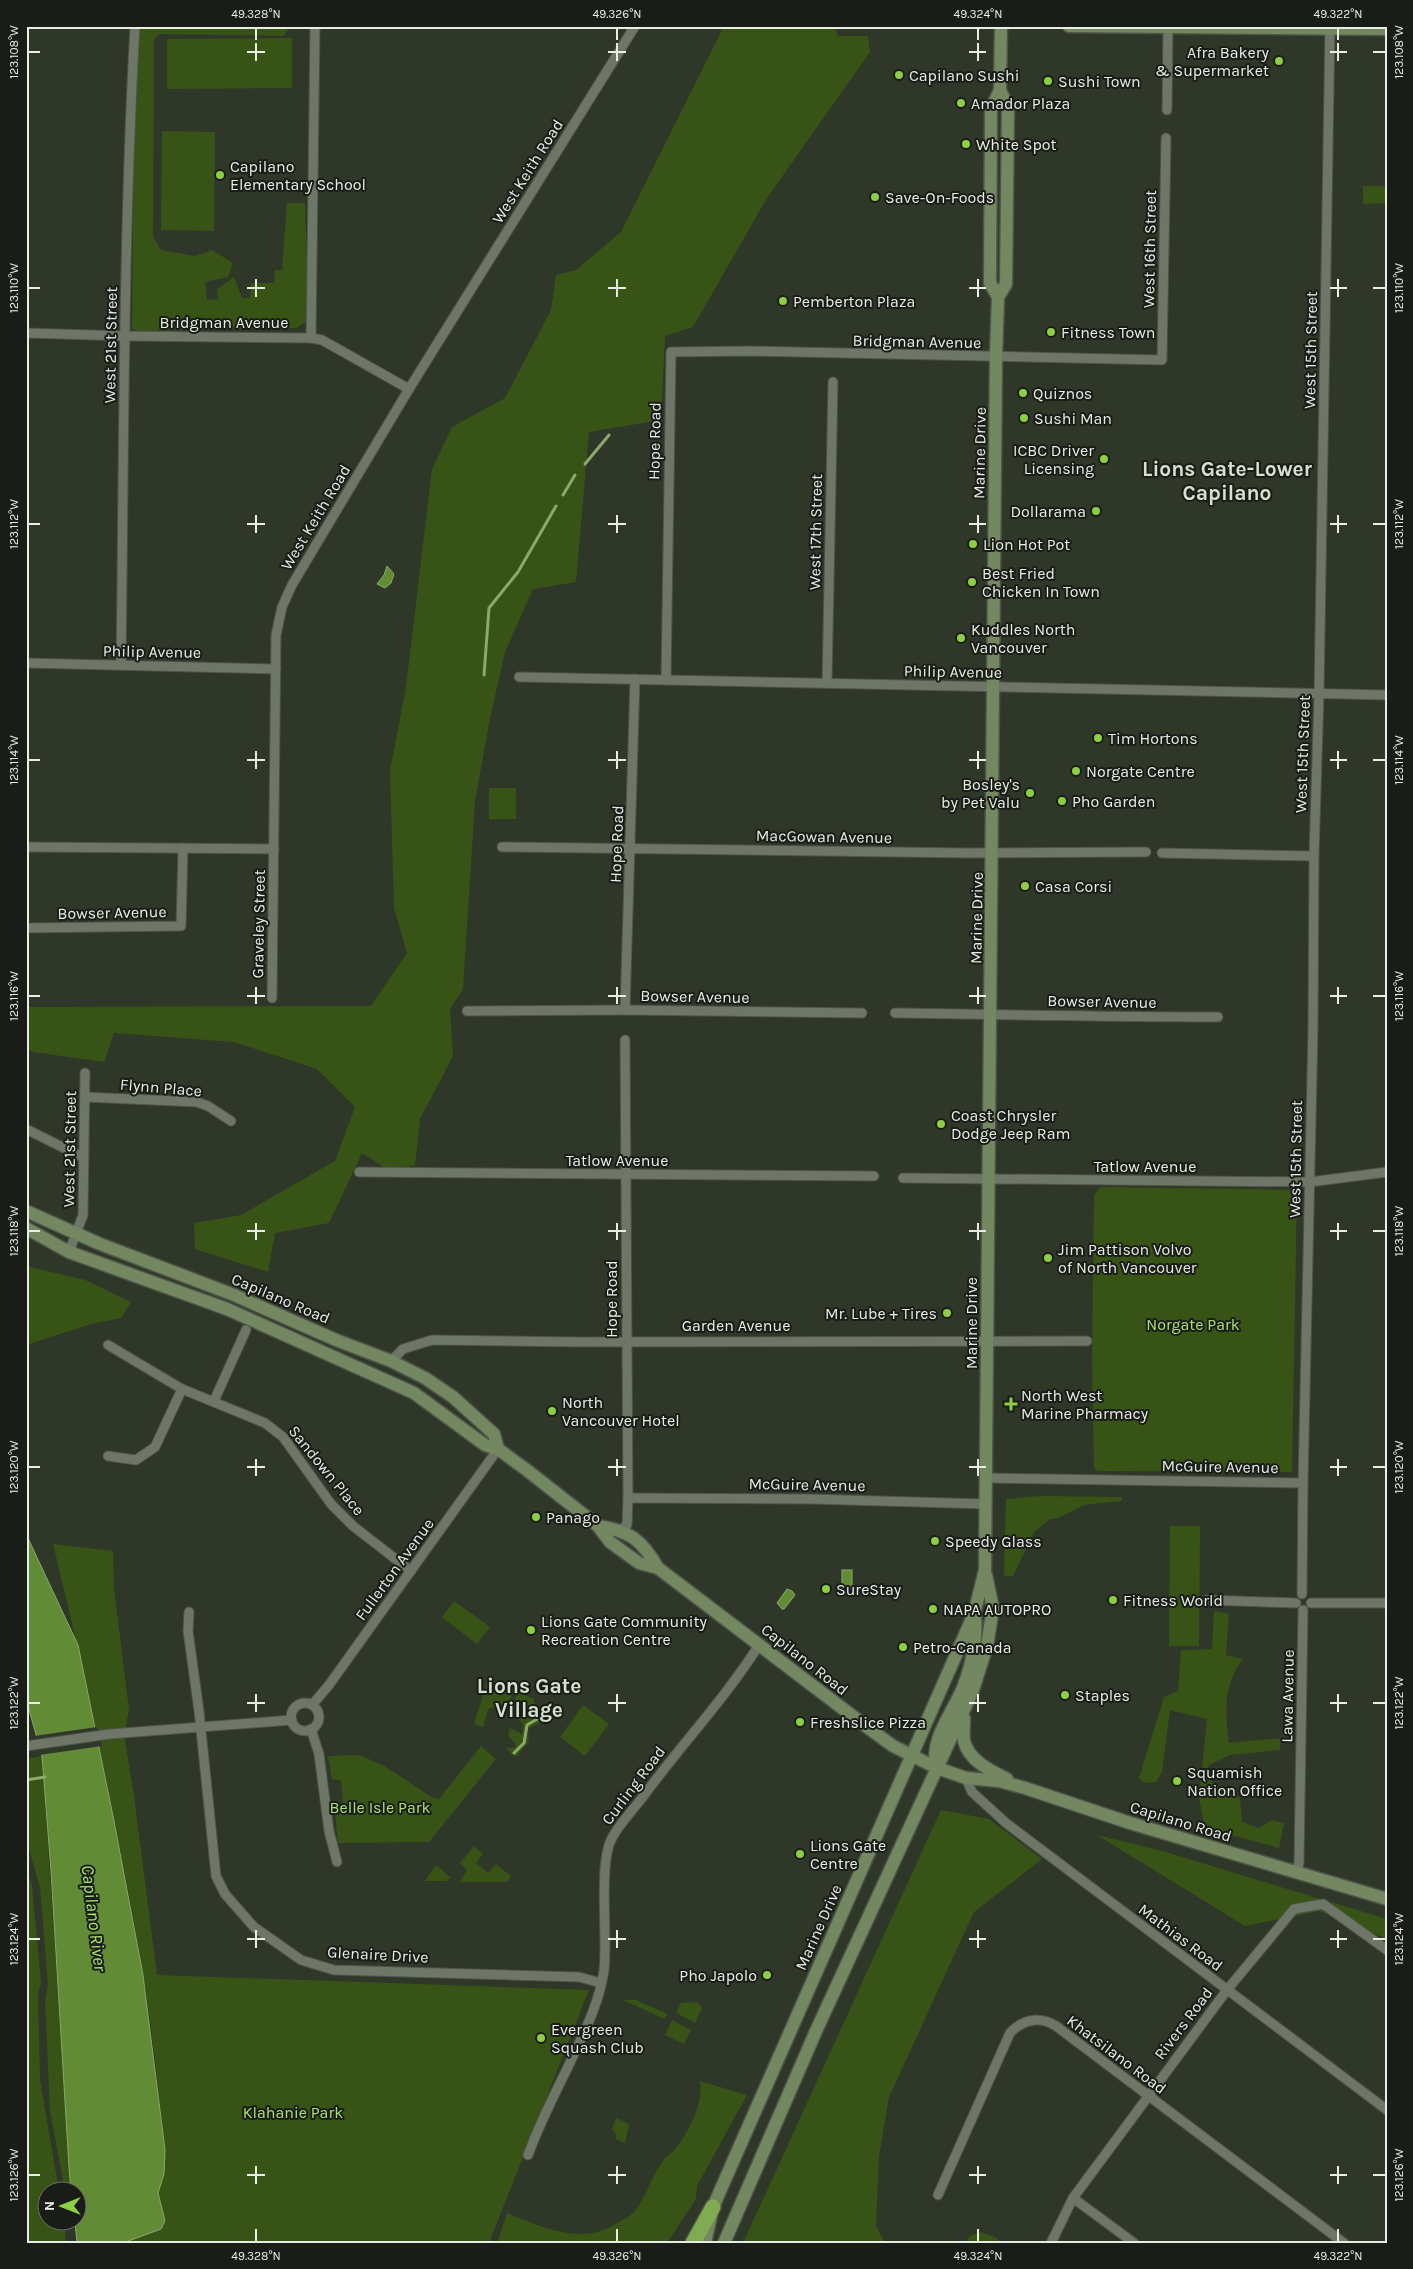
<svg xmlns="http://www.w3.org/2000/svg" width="1413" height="2269" font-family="Karla,sans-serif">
<rect width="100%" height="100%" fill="#2f3729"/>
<g fill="#375416">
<path d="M137,26H287L288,30L283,36L160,34L154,39L153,236L161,250L195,256L212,250L233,263L228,277L205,282L207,300L218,299L217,289L234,277L242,298H250L251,283H274L275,270H282L287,203H305L309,319L297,328L138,331L132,329L135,29Z"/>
<path d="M724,26H834L838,36H868L870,52L767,198L693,327L665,336L661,420L589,432L576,582L533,589L505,652L490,718L475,801L463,989L450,1009L453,1056L420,1119L415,1165L391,1172L362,1153L329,1223L275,1233L268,1272L195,1249L194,1223L241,1215L335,1161L355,1107L317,1069L234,1042L114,1033L104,1062L33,1052L26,1049V1007L371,1006L407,953L394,908L390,770L406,687L432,469L452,427L505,398L551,310L556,275L576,270L621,232Z"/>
<path d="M292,38V88L167,89V39Z"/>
<path d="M162,131L215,132L214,231L161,230Z"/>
<path d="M1363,186H1387V203L1363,204Z"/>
<rect x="489" y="788" width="27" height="31"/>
<path d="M1100,1187L1297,1190L1292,1472L1098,1471L1094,1468L1092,1362L1094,1196Z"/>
<path d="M26,1266L85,1280L131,1302L121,1318L91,1324L26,1345Z"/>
<path d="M1040,1496L1122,1497L1121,1501L1084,1505L1058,1518L1050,1519L1034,1532L1013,1576H1004L1006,1499Z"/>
<path d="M1170,1526H1200L1199,1646H1169Z"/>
<path d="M53,1544L113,1551L114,1588L129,1710L124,1735L134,1796L157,1975L589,1990L489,2243H123L135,2211L164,2174L165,2150C158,2091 153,2032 143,1973C118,1830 88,1686 53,1544Z"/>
<path d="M454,1601L490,1627L477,1644L442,1617Z"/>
<path d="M1214,1611L1229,1614L1226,1655L1243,1659C1223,1684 1225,1713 1229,1743L1281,1738L1280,1750L1230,1755L1209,1765L1206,1776L1219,1789L1240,1798L1242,1822L1259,1828L1272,1820L1284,1823L1279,1848L1205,1828L1199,1798L1207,1719L1170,1710L1162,1772L1156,1782L1145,1783L1139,1778L1164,1697L1178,1691L1181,1650L1212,1649Z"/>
<path d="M487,1682L514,1689L510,1701L488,1709L483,1727L474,1724Z"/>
<path d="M518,1692L534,1699V1713L542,1721L528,1729L529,1741L516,1757L507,1750V1748H515L516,1745L508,1735L510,1728L522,1734L523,1724L507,1708L513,1705Z"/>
<path d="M583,1705L609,1724L585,1756L560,1737Z"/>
<path d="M481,1746L496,1759L429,1842L338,1843L335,1813L344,1811L341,1781L332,1779L328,1756L360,1755L386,1767L433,1798L439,1799Z"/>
<path d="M42,1756L71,2191H65L50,2111L45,2000L48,1985L40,1887L26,1839V1759Z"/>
<path d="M941,1810L989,1819L1042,1859L974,1912L889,2097L879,2156L876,2226L885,2243H743Z"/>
<path d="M1097,1835L1162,1851L1387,1919V1939L1319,1911L1245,1926Z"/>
<path d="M474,1846L483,1854L476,1863L488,1873L496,1864L511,1876L507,1882H460L467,1870L460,1863Z"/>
<path d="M436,1865L450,1877L447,1881H425Z"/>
<path d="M26,1867L32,1885L41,1983L38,1994L40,2080L59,2191L48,2192V2222H64L66,2243H26Z"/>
<path d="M623,2000H636L667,2014L665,2019Z"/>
<path d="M698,2002L702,2008L695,2023L676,2013L681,2003Z"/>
<path d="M672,2020L691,2030L684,2044L665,2035Z"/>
<path d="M700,2081L747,2095L697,2186L696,2199L667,2243H497L507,2213C544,2227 582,2247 619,2222C624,2219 631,2216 635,2211C645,2200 651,2176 663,2161C666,2156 672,2153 676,2148C690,2130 703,2104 700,2081Z"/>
<path d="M616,2118L629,2124L625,2143L616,2139V2134L612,2129Z"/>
<path d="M981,2232L997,2238L1001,2243H965L970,2236Z"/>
</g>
<g fill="#628b35" stroke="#8aa96a">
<path d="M387,566L394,574L391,583L385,588L377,584L384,575Z"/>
<path d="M26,1534L78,1645L114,1821L143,1975L165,2150L164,2174L158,2193L165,2221L161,2229L123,2243H77L75,2222H78V2192L71,2191L69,2167L51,1871L42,1756L28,1706L26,1677Z"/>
<rect x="842" y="1570" width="10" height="19"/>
<path d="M787,1589L792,1591L795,1595L784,1609H782L777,1603Z"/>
</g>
<path fill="#2f3729" d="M97,1727L102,1746L39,1755L34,1736Z"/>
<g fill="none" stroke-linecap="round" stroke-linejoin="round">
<g stroke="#8aa96a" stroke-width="3">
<path d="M585,464L609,435"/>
<path d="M563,495L575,475"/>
<path d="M484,675L489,608L518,572L556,506"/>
<path d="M514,1753L524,1743L527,1725L539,1718"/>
<path d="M26,1780L45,1777"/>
</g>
<g stroke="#4e5448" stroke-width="11">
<g id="street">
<path d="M1167,110L1168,26"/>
<path d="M26,333L126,336L311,338L322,340L409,389"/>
<path d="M311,338L315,26"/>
<path d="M26,663L276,669"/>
<path d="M121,665C124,452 123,239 135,26"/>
<path d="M519,677L1387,695"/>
<path d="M666,680L671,352L750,351L1162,360L1166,138"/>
<path d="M827,683L833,382"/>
<path d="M26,847L274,849"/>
<path d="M502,847L968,853L1146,852"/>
<path d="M1162,853L1314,856"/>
<path d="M26,928L181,926L183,848"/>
<path d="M272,998L276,635L282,607L292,585L409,389L635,26"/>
<path d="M625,1010L635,679"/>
<path d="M467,1011L625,1010L862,1013"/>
<path d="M895,1013C1003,1015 1110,1017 1218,1017"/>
<path d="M85,1097L197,1102L208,1106L231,1121"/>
<path d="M26,1129L84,1158"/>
<path d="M359,1172L874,1176"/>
<path d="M903,1178L1310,1182L1387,1172"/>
<path d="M69,1252L83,1215L85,1073"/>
<path d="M108,1345L182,1389L265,1423L283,1437L331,1504L353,1526L411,1571"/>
<path d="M391,1361L403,1349L432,1340L578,1342L1087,1341"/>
<path d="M214,1401L246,1330"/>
<path d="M108,1456L136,1460L155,1447L182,1389"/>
<path d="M987,1478L1303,1483"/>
<path d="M628,1498L810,1499L986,1504"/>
<path d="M621,1530L627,1525L628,1498L625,1040"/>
<path d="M1302,1594L1303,1483L1313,1029L1314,856L1319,694L1330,26"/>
<path d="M1207,1600L1296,1603"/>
<path d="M1311,1603H1387"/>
<path d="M189,1612L188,1631L199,1711L216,1876L225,1894L254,1927L301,1960L334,1970L579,1977L601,1983"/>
<circle cx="305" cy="1717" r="14"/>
<path d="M312,1705L329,1685L498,1449"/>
<path d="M311,1729L319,1754L329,1831L337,1862"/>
<path d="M26,1746L110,1734L292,1720"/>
<path d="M966,1778L972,1792L1006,1823L1387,2110"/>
<path d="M1297,1872L1299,1863L1303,1610"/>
<path d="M528,2155C539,2125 553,2097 567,2069C582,2036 599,2006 604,1970C608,1937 598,1863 612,1838C620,1823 632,1811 642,1798C680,1746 724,1700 759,1645"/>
<path d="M938,2195L1010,2033C1023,2019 1040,2016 1056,2026L1344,2243"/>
<path d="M1073,2198L1134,2243"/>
<path d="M1051,2243L1073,2198L1227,1990L1294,1909L1323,1904L1387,1950"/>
</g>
</g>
<g stroke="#4e5448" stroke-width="15">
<g id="secondary">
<path d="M1069,26L1387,29"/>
<path d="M998,297L990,283L991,109L1000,90L1001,26"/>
<path d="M26,1211L100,1244L234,1295L336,1340L391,1361L425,1378L453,1397L494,1434L498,1449"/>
<path d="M26,1228L69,1252L227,1309L414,1393L485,1445L498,1449L528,1471L598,1526L610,1542L639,1563L658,1568"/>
<path d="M598,1526C630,1531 642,1540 658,1568L867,1727L893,1746L937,1768L966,1778L999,1781L1025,1788L1130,1823L1387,1899"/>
<path d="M964,1718C964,1725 963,1734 964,1741C969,1761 991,1771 1007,1779"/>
<path d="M937,1768C928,1740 955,1710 964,1685C973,1661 977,1640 975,1616"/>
<path d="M705,2243L713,2207L974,1614L985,1570L996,357L998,297L1006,284L1008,108L1000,90"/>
<path d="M724,2243L816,2031L973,1690L987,1646L993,1608L986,1575"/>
</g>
</g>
<g stroke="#4e5448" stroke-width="18">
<path id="highway" d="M693,2243L713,2207"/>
</g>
<use href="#street" stroke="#6e7767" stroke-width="9"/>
<use href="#secondary" stroke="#738760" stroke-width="12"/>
<use href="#highway" stroke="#7fac51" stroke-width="15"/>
</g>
<path fill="none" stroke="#e9eee5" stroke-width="2" d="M256,28V40M617,28V40M978,28V40M1338,28V40M256,43V61M617,43V61M978,43V61M1338,43V61M28,52H40M247,52H265M608,52H626M969,52H986M1330,52H1347M1373,52H1386M256,279V297M617,279V297M978,279V297M1338,279V297M28,288H40M247,288H265M608,288H626M969,288H986M1330,288H1347M1373,288H1386M256,515V533M617,515V533M978,515V533M1338,515V533M28,524H40M247,524H265M608,524H626M969,524H986M1330,524H1347M1373,524H1386M256,751V769M617,751V769M978,751V769M1338,751V769M28,760H40M247,760H265M608,760H626M969,760H986M1330,760H1347M1373,760H1386M256,987V1004M617,987V1004M978,987V1004M1338,987V1004M28,996H40M247,996H265M608,996H626M969,996H986M1330,996H1347M1373,996H1386M256,1223V1240M617,1223V1240M978,1223V1240M1338,1223V1240M28,1231H40M247,1231H265M608,1231H626M969,1231H986M1330,1231H1347M1373,1231H1386M256,1459V1476M617,1459V1476M978,1459V1476M1338,1459V1476M28,1467H40M247,1467H265M608,1467H626M969,1467H986M1330,1467H1347M1373,1467H1386M256,1694V1712M617,1694V1712M978,1694V1712M1338,1694V1712M28,1703H40M247,1703H265M608,1703H626M969,1703H986M1330,1703H1347M1373,1703H1386M256,1930V1948M617,1930V1948M978,1930V1948M1338,1930V1948M28,1939H40M247,1939H265M608,1939H626M969,1939H986M1330,1939H1347M1373,1939H1386M256,2166V2184M617,2166V2184M978,2166V2184M1338,2166V2184M28,2175H40M247,2175H265M608,2175H626M969,2175H986M1330,2175H1347M1373,2175H1386M256,2229V2242M617,2229V2242M978,2229V2242M1338,2229V2242"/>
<g fill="#8ece43" stroke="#1a1d17" stroke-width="2">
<circle cx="1279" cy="61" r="5"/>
<circle cx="899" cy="75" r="5"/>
<circle cx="1048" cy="81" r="5"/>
<circle cx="961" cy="103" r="5"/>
<circle cx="966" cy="144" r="5"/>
<circle cx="220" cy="175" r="5"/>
<circle cx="875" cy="197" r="5"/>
<circle cx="783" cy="301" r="5"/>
<circle cx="1051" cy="332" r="5"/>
<circle cx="1023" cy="393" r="5"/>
<circle cx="1024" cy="418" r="5"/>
<circle cx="1104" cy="459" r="5"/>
<circle cx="1096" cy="511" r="5"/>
<circle cx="973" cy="544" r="5"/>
<circle cx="972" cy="582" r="5"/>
<circle cx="961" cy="638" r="5"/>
<circle cx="1098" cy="738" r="5"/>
<circle cx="1076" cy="771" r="5"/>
<circle cx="1030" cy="793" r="5"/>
<circle cx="1062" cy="801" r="5"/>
<circle cx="1025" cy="886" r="5"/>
<circle cx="941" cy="1124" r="5"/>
<circle cx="1048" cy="1258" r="5"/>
<circle cx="947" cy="1313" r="5"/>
<path d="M1008.5 1396.5h5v5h5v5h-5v5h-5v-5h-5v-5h5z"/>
<circle cx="552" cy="1411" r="5"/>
<circle cx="536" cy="1517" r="5"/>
<circle cx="935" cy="1541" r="5"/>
<circle cx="826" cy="1589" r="5"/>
<circle cx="1113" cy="1600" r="5"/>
<circle cx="933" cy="1609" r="5"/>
<circle cx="531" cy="1630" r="5"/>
<circle cx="903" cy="1647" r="5"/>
<circle cx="1065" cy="1695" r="5"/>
<circle cx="800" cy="1722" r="5"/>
<circle cx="1177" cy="1781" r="5"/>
<circle cx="800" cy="1854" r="5"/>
<circle cx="767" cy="1975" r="5"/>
<circle cx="541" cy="2038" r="5"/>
</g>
<g text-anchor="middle" stroke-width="4" stroke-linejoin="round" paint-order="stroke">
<g font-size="16" fill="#e9eee5" stroke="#1a1d17" text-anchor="start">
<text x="1269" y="58" text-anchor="end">Afra Bakery<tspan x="1269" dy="18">&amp; Supermarket</tspan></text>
<text x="909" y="81">Capilano Sushi</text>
<text x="1058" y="87">Sushi Town</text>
<text x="971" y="109">Amador Plaza</text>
<text x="976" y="150">White Spot</text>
<text x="230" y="172">Capilano<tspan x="230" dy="18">Elementary School</tspan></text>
<text x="885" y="203">Save-On-Foods</text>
<text x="793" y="307">Pemberton Plaza</text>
<text x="1061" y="338">Fitness Town</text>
<text x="1033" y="399">Quiznos</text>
<text x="1034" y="424">Sushi Man</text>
<text x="1094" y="456" text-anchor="end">ICBC Driver<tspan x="1094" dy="18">Licensing</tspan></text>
<text x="1086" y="517" text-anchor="end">Dollarama</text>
<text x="983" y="550">Lion Hot Pot</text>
<text x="982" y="579">Best Fried<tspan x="982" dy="18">Chicken In Town</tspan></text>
<text x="971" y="635">Kuddles North<tspan x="971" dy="18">Vancouver</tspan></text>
<text x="1108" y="744">Tim Hortons</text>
<text x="1086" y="777">Norgate Centre</text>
<text x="1020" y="790" text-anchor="end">Bosley's<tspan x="1020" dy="18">by Pet Valu</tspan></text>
<text x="1072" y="807">Pho Garden</text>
<text x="1035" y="892">Casa Corsi</text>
<text x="951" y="1121">Coast Chrysler<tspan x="951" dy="18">Dodge Jeep Ram</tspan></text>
<text x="1058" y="1255">Jim Pattison Volvo<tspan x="1058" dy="18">of North Vancouver</tspan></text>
<text x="937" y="1319" text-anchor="end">Mr. Lube + Tires</text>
<text x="1021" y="1401">North West<tspan x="1021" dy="18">Marine Pharmacy</tspan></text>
<text x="562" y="1408">North<tspan x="562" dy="18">Vancouver Hotel</tspan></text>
<text x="546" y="1523">Panago</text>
<text x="945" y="1547">Speedy Glass</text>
<text x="836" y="1595">SureStay</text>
<text x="1123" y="1606">Fitness World</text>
<text x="943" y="1615">NAPA AUTOPRO</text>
<text x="541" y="1627">Lions Gate Community<tspan x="541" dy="18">Recreation Centre</tspan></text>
<text x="913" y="1653">Petro-Canada</text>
<text x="1075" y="1701">Staples</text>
<text x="810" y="1728">Freshslice Pizza</text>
<text x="1187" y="1778">Squamish<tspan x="1187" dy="18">Nation Office</tspan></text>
<text x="810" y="1851">Lions Gate<tspan x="810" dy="18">Centre</tspan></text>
<text x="757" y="1981" text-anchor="end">Pho Japolo</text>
<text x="551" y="2035">Evergreen<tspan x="551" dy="18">Squash Club</tspan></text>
</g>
<g font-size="16" fill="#e9eee5" stroke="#1a1d17">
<text transform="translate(527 171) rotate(-58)" y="6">West Keith Road</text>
<text transform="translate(1149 249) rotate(-89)" y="6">West 16th Street</text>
<text x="224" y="328">Bridgman Avenue</text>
<text transform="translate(917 341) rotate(1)" y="6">Bridgman Avenue</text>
<text transform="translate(110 345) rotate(-89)" y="6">West 21st Street</text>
<text transform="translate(1310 350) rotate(-89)" y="6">West 15th Street</text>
<text transform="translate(654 441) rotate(-89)" y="6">Hope Road</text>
<text transform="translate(979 453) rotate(-89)" y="6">Marine Drive</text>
<text transform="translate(315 517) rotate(-59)" y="6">West Keith Road</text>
<text transform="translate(815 532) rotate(-89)" y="6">West 17th Street</text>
<text transform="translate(152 651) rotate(1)" y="6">Philip Avenue</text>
<text transform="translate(953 671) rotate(1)" y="6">Philip Avenue</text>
<text transform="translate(1302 754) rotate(-88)" y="6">West 15th Street</text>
<text transform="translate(824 836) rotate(1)" y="6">MacGowan Avenue</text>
<text transform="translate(616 844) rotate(-88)" y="6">Hope Road</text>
<text transform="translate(112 912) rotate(-1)" y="6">Bowser Avenue</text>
<text transform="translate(976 918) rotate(-89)" y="6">Marine Drive</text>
<text transform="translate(258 924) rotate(-89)" y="6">Graveley Street</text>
<text transform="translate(695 996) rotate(1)" y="6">Bowser Avenue</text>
<text transform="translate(1102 1001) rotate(1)" y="6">Bowser Avenue</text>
<text transform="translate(161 1087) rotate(5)" y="6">Flynn Place</text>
<text transform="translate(69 1149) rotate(-89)" y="6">West 21st Street</text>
<text transform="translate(1295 1159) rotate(-89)" y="6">West 15th Street</text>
<text x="617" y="1166">Tatlow Avenue</text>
<text x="1145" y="1172">Tatlow Avenue</text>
<text transform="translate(281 1298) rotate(23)" y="6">Capilano Road</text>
<text transform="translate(611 1299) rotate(-90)" y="6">Hope Road</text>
<text transform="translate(971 1323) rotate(-90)" y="6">Marine Drive</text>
<text x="736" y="1331">Garden Avenue</text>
<text transform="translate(1220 1466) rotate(1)" y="6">McGuire Avenue</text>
<text transform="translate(327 1470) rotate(51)" y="6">Sandown Place</text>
<text transform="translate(807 1484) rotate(1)" y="6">McGuire Avenue</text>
<text transform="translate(394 1569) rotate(-54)" y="6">Fullerton Avenue</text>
<text transform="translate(805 1659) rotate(38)" y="6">Capilano Road</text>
<text transform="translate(1287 1696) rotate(-89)" y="6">Lawa Avenue</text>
<text transform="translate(633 1785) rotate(-53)" y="6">Curling Road</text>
<text transform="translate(1181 1821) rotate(17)" y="6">Capilano Road</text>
<text transform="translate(818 1927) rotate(-66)" y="6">Marine Drive</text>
<text transform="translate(1181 1937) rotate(37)" y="6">Mathias Road</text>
<text transform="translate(378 1954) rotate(3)" y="6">Glenaire Drive</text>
<text transform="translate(1183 2023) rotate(-53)" y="6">Rivers Road</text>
<text transform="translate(1117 2054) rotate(37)" y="6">Khatsilano Road</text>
</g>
<g font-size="16" fill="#abe372" stroke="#1a1d17">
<text x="1193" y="1330">Norgate Park</text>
<text x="380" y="1813">Belle Isle Park</text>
<text x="293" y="2118">Klahanie Park</text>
</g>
<g font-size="18" font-style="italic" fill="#aae271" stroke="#1a1d17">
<text transform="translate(94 1918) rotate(83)" y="6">Capilano River</text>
</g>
<g font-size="21" font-weight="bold" fill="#d6e0ce" stroke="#1a1d17">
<text x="1227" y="476">Lions Gate-Lower<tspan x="1227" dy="24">Capilano</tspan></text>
<text x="529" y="1693">Lions Gate<tspan x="529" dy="24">Village</tspan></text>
</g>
</g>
<rect width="1413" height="2269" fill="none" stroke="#1a1d17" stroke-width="55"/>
<g transform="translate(62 2206) rotate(270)"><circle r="24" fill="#1a1d17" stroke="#6d7169"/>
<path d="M0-4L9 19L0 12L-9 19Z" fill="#8ece43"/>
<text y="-8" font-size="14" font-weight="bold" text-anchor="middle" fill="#e9eee5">N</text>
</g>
<rect x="28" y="28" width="1358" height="2214" fill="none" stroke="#e9eee5" stroke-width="2"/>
<g font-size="12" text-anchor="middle" fill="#e9eee5">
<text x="256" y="18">49.328°N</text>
<text x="617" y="18">49.326°N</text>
<text x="978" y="18">49.324°N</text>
<text x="1338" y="18">49.322°N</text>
<text transform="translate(1399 52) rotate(-90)" y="4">123.108°W</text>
<text transform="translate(14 52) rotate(-90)" y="4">123.108°W</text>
<text transform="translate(1399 288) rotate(-90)" y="4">123.110°W</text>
<text transform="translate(14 288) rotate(-90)" y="4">123.110°W</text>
<text transform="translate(1399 524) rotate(-90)" y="4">123.112°W</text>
<text transform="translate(14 524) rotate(-90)" y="4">123.112°W</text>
<text transform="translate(1399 760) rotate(-90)" y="4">123.114°W</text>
<text transform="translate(14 760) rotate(-90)" y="4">123.114°W</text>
<text transform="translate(1399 996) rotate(-90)" y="4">123.116°W</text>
<text transform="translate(14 996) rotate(-90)" y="4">123.116°W</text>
<text transform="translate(1399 1231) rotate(-90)" y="4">123.118°W</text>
<text transform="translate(14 1231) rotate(-90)" y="4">123.118°W</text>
<text transform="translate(1399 1467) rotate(-90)" y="4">123.120°W</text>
<text transform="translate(14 1467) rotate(-90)" y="4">123.120°W</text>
<text transform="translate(1399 1703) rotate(-90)" y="4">123.122°W</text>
<text transform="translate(14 1703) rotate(-90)" y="4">123.122°W</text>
<text transform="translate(1399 1939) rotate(-90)" y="4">123.124°W</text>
<text transform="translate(14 1939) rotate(-90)" y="4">123.124°W</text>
<text transform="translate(1399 2175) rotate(-90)" y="4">123.126°W</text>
<text transform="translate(14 2175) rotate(-90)" y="4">123.126°W</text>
<text x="256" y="2260">49.328°N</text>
<text x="617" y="2260">49.326°N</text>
<text x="978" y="2260">49.324°N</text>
<text x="1338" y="2260">49.322°N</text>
</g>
</svg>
